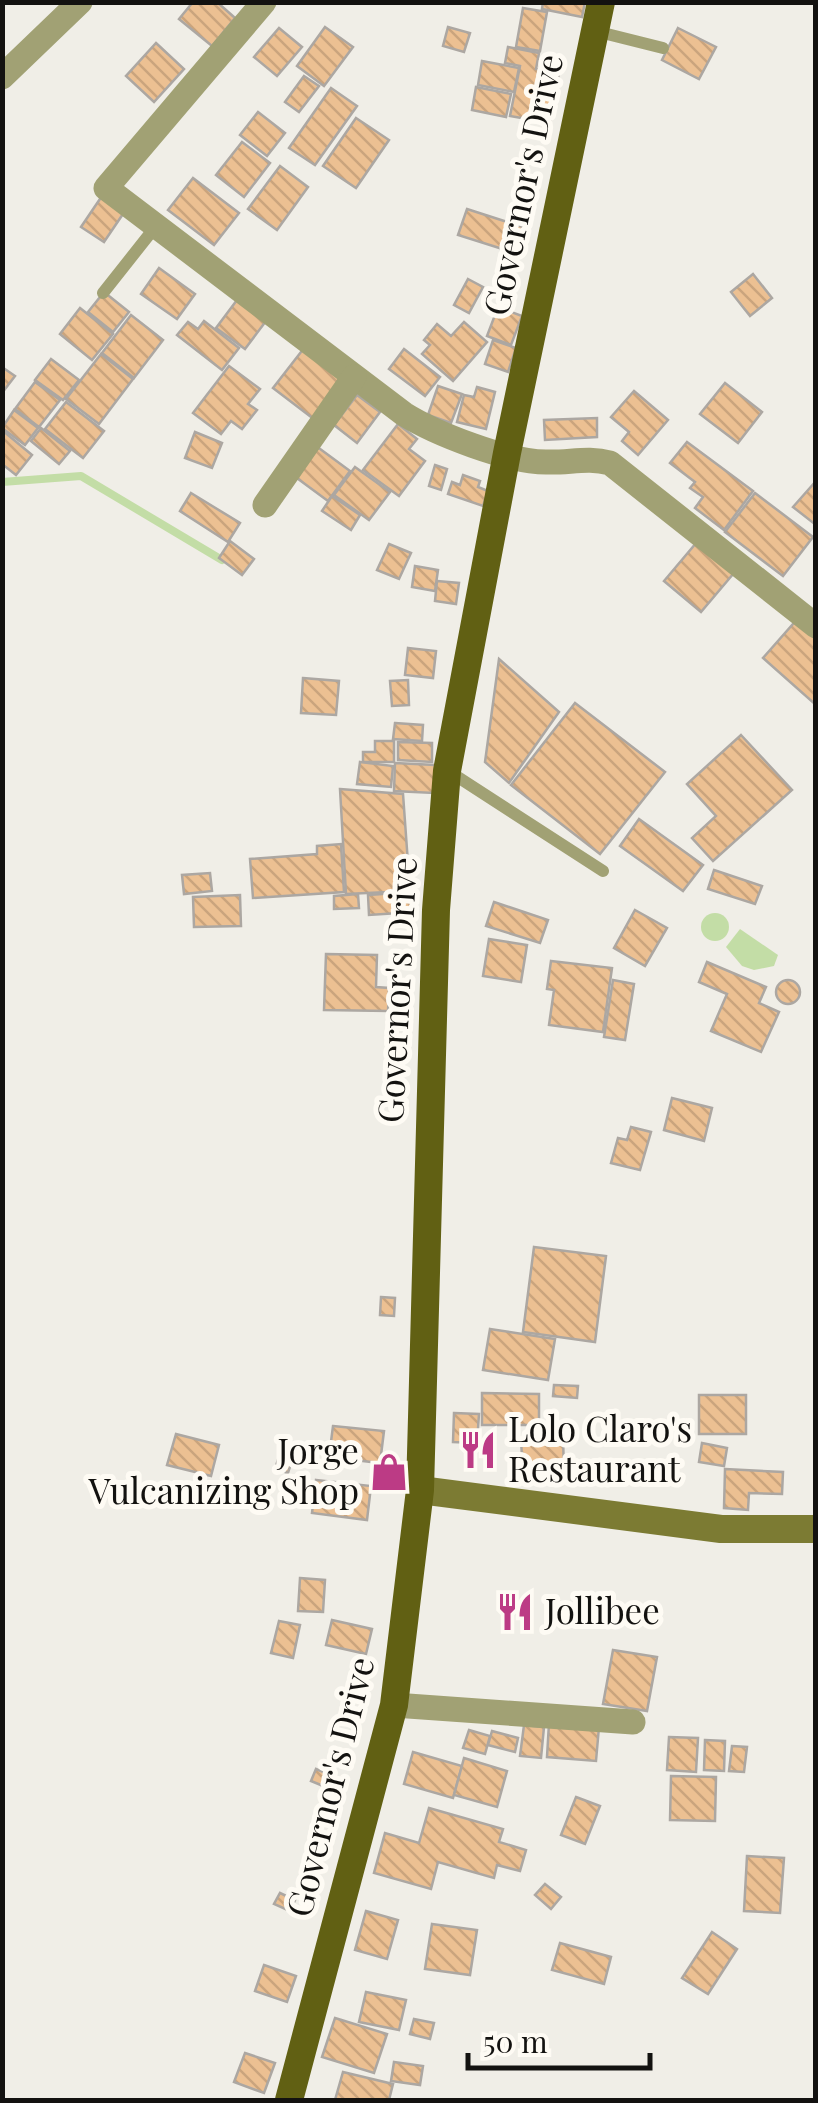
<svg xmlns="http://www.w3.org/2000/svg" width="818" height="2103" font-family="'Playfair Display',serif">
<defs>
<pattern id="building-back-hatch" width="6" height="6" patternUnits="userSpaceOnUse" patternTransform="scale(2.5)"><rect width="6" height="6" fill="#ecc092"/><path d="M-1 5l2 2M0 0l6 6M5-1l2 2" fill="none" stroke="#caa47d"/></pattern>
</defs>
<rect width="100%" height="100%" fill="#f0eee7"/>
<g fill="#c3dda6">
<circle cx="715" cy="927" r="14"/>
<path d="M740,929L778,955L774,966L754,970L742,966L726,947Z"/>
</g>
<g fill="none" stroke-linecap="round" stroke-linejoin="round">
<path stroke="#c3dda6" stroke-width="8" d="M2,482L81,476L222,560"/>
</g>
<g fill="url(#building-back-hatch)" stroke="#aca7a2" stroke-width="2.5">
<path d="M193,2H217L235,18L212,46L179,19Z"/>
<path d="M543,2H585L582,17L542,9Z"/>
<path d="M523,8L547,12L540,51L516,47Z"/>
<path d="M325,27L353,47L324,86L297,66Z"/>
<path d="M448,27L470,33L464,52L443,46Z"/>
<path d="M279,28L302,47L277,76L254,57Z"/>
<path d="M678,28L716,47L699,79L662,60Z"/>
<path d="M156,43L184,69L154,102L126,76Z"/>
<path d="M508,47L539,53L536,69L559,73L550,123L510,116L520,66L505,63Z"/>
<path d="M482,61L519,68L514,92L478,85Z"/>
<path d="M304,76L319,86L299,112L285,102Z"/>
<path d="M476,87L511,94L506,117L472,110Z"/>
<path d="M331,88L357,106L315,165L289,148Z"/>
<path d="M258,112L285,133L267,156L240,135Z"/>
<path d="M356,118L389,140L356,188L323,166Z"/>
<path d="M242,142L270,163L244,197L216,175Z"/>
<path d="M280,166L308,187L277,230L248,209Z"/>
<path d="M193,178L239,213L214,245L168,210Z"/>
<path d="M104,193L127,208L104,242L81,227Z"/>
<path d="M467,209L523,227L515,253L458,235Z"/>
<path d="M159,268L195,294L177,319L141,294Z"/>
<path d="M753,274L772,298L750,316L731,292Z"/>
<path d="M468,279L483,287L469,313L454,305Z"/>
<path d="M104,292L129,312L113,332L88,312Z"/>
<path d="M240,296L269,317L245,349L216,328Z"/>
<path d="M498,307L522,316L511,345L487,336Z"/>
<path d="M80,308L113,334L92,360L60,334Z"/>
<path d="M131,315L163,340L134,378L102,353Z"/>
<path d="M204,321L239,348L222,370L177,335L188,322L198,329Z"/>
<path d="M464,322L487,342L453,381L422,354L430,345L424,340L437,324L451,336Z"/>
<path d="M493,340L516,348L508,372L485,364Z"/>
<path d="M308,343L350,375L315,420L273,388Z"/>
<path d="M404,349L440,377L425,396L389,369Z"/>
<path d="M101,354L133,379L99,424L66,399Z"/>
<path d="M51,359L79,380L63,400L35,380Z"/>
<path d="M229,366L260,389L248,404L257,410L242,429L231,421L221,434L193,413Z"/>
<path d="M2,367L15,376L2,393Z"/>
<path d="M35,382L60,400L39,427L15,409Z"/>
<path d="M725,383L762,412L738,443L700,414Z"/>
<path d="M438,386L462,394L451,423L428,415Z"/>
<path d="M477,387L495,392L486,429L457,422L464,395L474,397Z"/>
<path d="M634,391L668,420L638,455L622,441L629,432L611,417Z"/>
<path d="M357,395L380,412L357,443L334,425Z"/>
<path d="M66,402L104,431L83,458L45,429Z"/>
<path d="M14,410L38,428L25,445L2,428Z"/>
<path d="M597,418V437L545,440L544,420Z"/>
<path d="M398,424L417,439L409,449L425,461L399,496L363,470Z"/>
<path d="M41,428L70,451L59,464L31,441Z"/>
<path d="M2,430L32,455L16,475L2,464Z"/>
<path d="M195,432L222,443L212,468L185,458Z"/>
<path d="M687,442L753,491L724,530L695,508L703,497L690,488L695,482L670,463Z"/>
<path d="M312,443L350,471L328,501L290,473Z"/>
<path d="M435,465L447,469L441,490L429,486Z"/>
<path d="M355,467L390,492L369,520L334,495Z"/>
<path d="M463,475L480,481L478,487L488,491L483,506L448,494L452,482L460,485Z"/>
<path d="M816,481V525L793,507Z"/>
<path d="M191,493L240,523L228,542L180,511Z"/>
<path d="M755,493L813,537L783,576L725,532Z"/>
<path d="M332,496L360,515L351,530L322,511Z"/>
<path d="M230,541L254,559L242,575L219,558Z"/>
<path d="M697,542L734,573L701,612L664,581Z"/>
<path d="M389,544L411,553L399,579L377,570Z"/>
<path d="M415,566L438,570L435,591L412,587Z"/>
<path d="M437,581L459,583L456,604L435,601Z"/>
<path d="M800,616L816,630V705L763,658Z"/>
<path d="M408,648L436,651L433,678L405,675Z"/>
<path d="M499,659L559,712L509,783L485,762Z"/>
<path d="M303,678L339,681L336,715L301,713Z"/>
<path d="M408,680L409,705L392,706L390,681Z"/>
<path d="M575,703L665,772L600,854L511,785Z"/>
<path d="M395,723L423,725L422,741L393,739Z"/>
<path d="M741,735L792,790L713,861L692,838L716,816L687,784Z"/>
<path d="M375,741H394V762H363V752H375Z"/>
<path d="M398,742L432,743V762L398,760Z"/>
<path d="M360,762L393,766L391,787L357,784Z"/>
<path d="M395,763L435,765L434,793L394,791Z"/>
<path d="M340,789L403,794L410,891L346,894Z"/>
<path d="M639,819L703,865L683,891L620,846Z"/>
<path d="M341,844L344,892L253,898L250,859L317,854V846Z"/>
<path d="M714,870L762,886L755,904L708,889Z"/>
<path d="M210,873L212,891L184,894L182,875Z"/>
<path d="M412,892L414,912L369,915L368,895Z"/>
<path d="M358,894L359,908L334,909V896Z"/>
<path d="M240,895L241,926L194,927L193,897Z"/>
<path d="M494,902L548,920L540,943L486,926Z"/>
<path d="M635,910L667,928L645,966L614,948Z"/>
<path d="M489,939L527,945L521,982L483,976Z"/>
<path d="M326,954L377,955L376,987L389,988L388,1011L324,1010Z"/>
<path d="M551,961L612,968L603,1032L549,1025L554,990L547,989Z"/>
<path d="M707,962L766,987L759,1003L779,1012L761,1052L711,1031L727,994L699,982Z"/>
<circle cx="788" cy="992" r="12"/>
<path d="M613,980L634,984L625,1040L604,1037Z"/>
<path d="M672,1098L712,1108L704,1141L664,1130Z"/>
<path d="M631,1127L651,1132L640,1170L611,1163L618,1138L627,1140Z"/>
<path d="M534,1247L606,1256L595,1342L523,1332Z"/>
<path d="M381,1297L395,1298L394,1316L380,1315Z"/>
<path d="M490,1329L555,1339L548,1380L483,1370Z"/>
<path d="M554,1385L578,1386L577,1398L553,1396Z"/>
<path d="M482,1393L539,1394V1425H482Z"/>
<rect x="699" y="1395" width="47" height="39"/>
<path d="M454,1413L479,1414L477,1443L453,1442Z"/>
<path d="M333,1426L384,1431L380,1463L329,1457Z"/>
<path d="M176,1434L219,1445L211,1476L167,1465Z"/>
<path d="M563,1437L564,1472L523,1475L521,1440Z"/>
<path d="M702,1443L727,1448L724,1466L699,1462Z"/>
<path d="M282,1447L295,1451L288,1473L275,1469Z"/>
<path d="M725,1469L783,1472L782,1494L749,1493L748,1510L724,1508Z"/>
<path d="M316,1480L371,1486L367,1520L312,1513Z"/>
<path d="M300,1578L325,1580L323,1612L298,1611Z"/>
<path d="M332,1620L372,1629L366,1654L326,1645Z"/>
<path d="M279,1621L300,1625L293,1658L271,1653Z"/>
<path d="M613,1650L657,1657L647,1711L603,1704Z"/>
<path d="M549,1723L599,1727L596,1761L547,1757Z"/>
<path d="M524,1725L544,1727L541,1758L520,1756Z"/>
<path d="M469,1730L490,1736L485,1754L463,1748Z"/>
<path d="M492,1731L518,1738L515,1752L488,1745Z"/>
<path d="M669,1737L698,1738L696,1772L667,1770Z"/>
<path d="M705,1740L725,1741L724,1771L704,1770Z"/>
<path d="M732,1746L747,1747L744,1772L729,1771Z"/>
<path d="M413,1752L462,1766L453,1798L404,1784Z"/>
<path d="M464,1758L507,1771L497,1807L454,1795Z"/>
<path d="M316,1769L343,1780L338,1792L311,1781Z"/>
<path d="M671,1776L716,1777L715,1821L670,1820Z"/>
<path d="M576,1797L600,1806L585,1844L561,1835Z"/>
<path d="M429,1808L503,1829L499,1842L526,1850L520,1871L497,1865L494,1878L438,1862L431,1889L374,1873L385,1833L419,1843Z"/>
<path d="M747,1856L784,1858L780,1913L744,1911Z"/>
<path d="M545,1884L561,1897L551,1909L535,1895Z"/>
<path d="M280,1893L295,1900L290,1911L274,1904Z"/>
<path d="M366,1911L398,1920L387,1959L355,1950Z"/>
<path d="M432,1924L477,1930L470,1975L425,1969Z"/>
<path d="M712,1932L737,1949L708,1994L682,1978Z"/>
<path d="M560,1943L611,1957L604,1984L552,1970Z"/>
<path d="M264,1965L296,1976L287,2002L255,1991Z"/>
<path d="M366,1992L406,2000L399,2030L359,2022Z"/>
<path d="M335,2018L387,2034L374,2073L322,2057Z"/>
<path d="M414,2019L434,2023L430,2039L410,2034Z"/>
<path d="M245,2053L275,2063L264,2093L234,2082Z"/>
<path d="M394,2062L423,2066L420,2085L391,2081Z"/>
<path d="M343,2072L393,2084L389,2100H335Z"/>
</g>
<g fill="none" stroke-linecap="round" stroke-linejoin="round">
<g stroke="#a1a174" stroke-width="12">
<path d="M595,31L663,48"/>
<path d="M103,293L156,226"/>
<path d="M450,772L603,871"/>
</g>
<g stroke="#a1a174" stroke-width="25">
<path d="M264,2L106,188L404,414C436,434 508,462 546,462C569,463 588,457 610,463L816,626"/>
<path d="M2,77L80,2"/>
<path d="M265,505L354,377"/>
<path d="M394,1705L633,1722"/>
</g>
<path stroke="#7c7b33" stroke-width="28" d="M420,1490L721,1529H816"/>
<path stroke="#616013" stroke-width="28" d="M289,2100L394,1705L420,1490L436,910L447,771L507,453L601,2"/>
</g>
<defs>
<g id="restaurant-bare" transform="scale(3)"><path d="M-5-6h1v4h1v-4h1v4h1v-4h1v5L-1.5 .5V6h-2V.5L-5-1ZM5-6V6H3V1.5H1.5Q1.5-4 5-6Z" fill="#bc3b85" stroke="#fefbf4" stroke-width="2.5" paint-order="stroke"/></g>
<g id="shop-bare" transform="scale(3)"><path d="M-5-2.5h2.3a2.7 3.5 0 0 1 5.4 0H5L5.5 6h-11ZM-1.5-2.5h3a1.5 2.3 0 0 0-3 0Z" fill="#bc3b85" stroke="#fefbf4" stroke-width="2.5" paint-order="stroke"/></g>
</defs>
<g fill-rule="evenodd">
<use href="#restaurant-bare" x="478" y="1450"/>
<use href="#shop-bare" x="389" y="1472"/>
<use href="#restaurant-bare" x="515" y="1612"/>
</g>
<g text-anchor="middle" stroke-width="10" stroke-linejoin="round" paint-order="stroke">
<g font-size="35" fill="#131210" stroke="#fefbf4">
<text transform="translate(524 185) rotate(-78)" y="12">Governor's Drive</text>
<text transform="translate(398 990) rotate(-87)" y="12">Governor's Drive</text>
<text transform="translate(331 1787) rotate(-76)" y="12">Governor's Drive</text>
</g>
<g font-size="35" fill="#131210" stroke="#fefbf4" text-anchor="start">
<text x="508" y="1442">Lolo Claro's<tspan x="508" dy="40">Restaurant</tspan></text>
<text x="359" y="1464" text-anchor="end">Jorge<tspan x="359" dy="40">Vulcanizing Shop</tspan></text>
<text x="545" y="1624">Jollibee</text>
</g>
</g>
<rect width="818" height="2103" fill="none" stroke="#131210" stroke-width="10"/>
<path d="M468 2053v15h182v-15" fill="none" stroke="#131210" stroke-width="5"/>
<text x="483" y="2053" font-size="30" fill="#131210" stroke="#fefbf4" stroke-width="8" paint-order="stroke">50 m</text>
</svg>
